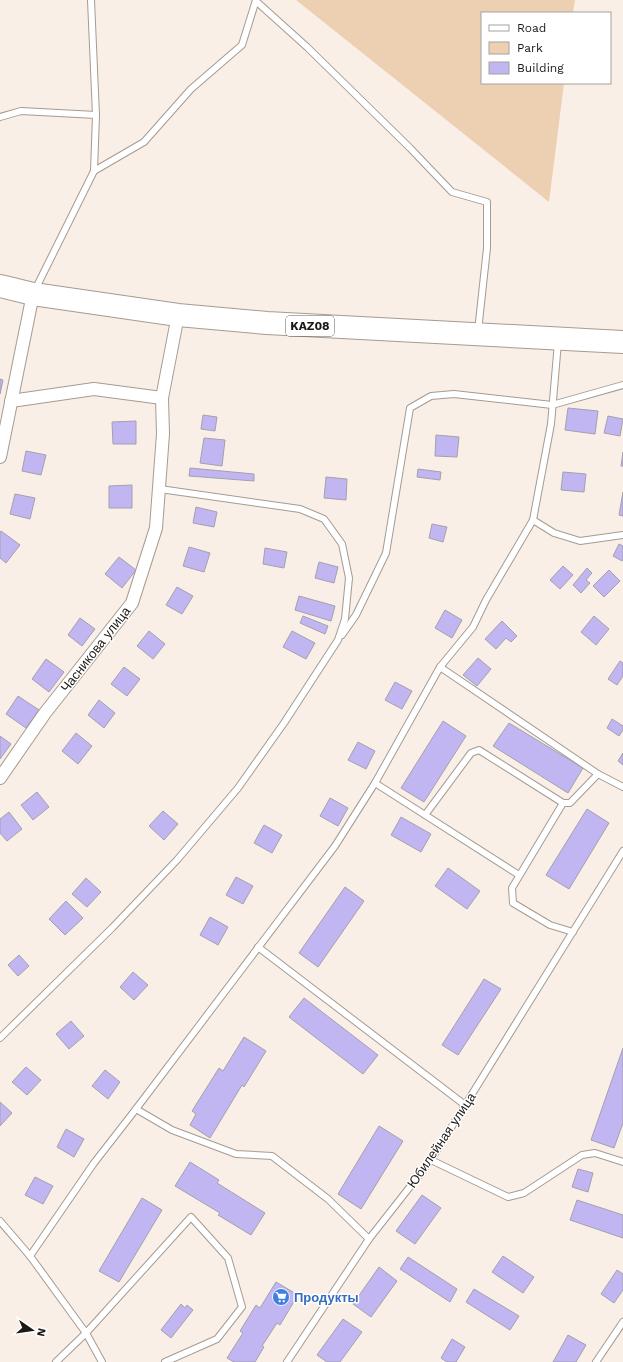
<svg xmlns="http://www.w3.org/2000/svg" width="623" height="1362" font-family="'Work Sans',sans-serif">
<rect width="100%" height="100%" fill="#f9efe6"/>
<path fill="#edcfb2" d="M296,0H575L573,13H482V83H564L549,202Z"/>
<g fill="#c1b6f1" stroke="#a3a1ad">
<path d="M0,379L3,380L0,394Z"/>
<path d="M568,408L598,411L595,434L565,430Z"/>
<path d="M203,415L217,417L215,431L201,429Z"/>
<path d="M608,416L623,419L620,436L604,433Z"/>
<path d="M136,421V444H113L112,422Z"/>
<path d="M436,435L459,437L457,457L435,456Z"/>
<path d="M204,438L225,440L222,466L200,463Z"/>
<path d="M26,451L46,455L41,475L22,471Z"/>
<path d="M623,452V466H621Z"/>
<path d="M190,468L254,474V481L189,476Z"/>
<path d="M418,469L441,472L440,480L417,477Z"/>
<path d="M563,472L586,474L584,492L561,490Z"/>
<path d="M326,477L347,479L346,500L324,498Z"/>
<path d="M132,485V508H109V486Z"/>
<path d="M623,492V516L619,515Z"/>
<path d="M15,494L35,498L30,519L10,514Z"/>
<path d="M196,507L217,512L214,527L193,523Z"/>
<path d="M432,524L447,527L443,542L429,538Z"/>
<path d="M1,531L20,545L6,563L0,558V532Z"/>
<path d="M619,544L623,546V559L622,561L613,556Z"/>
<path d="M189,547L210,553L204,572L183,566Z"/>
<path d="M265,548L287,552L284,568L263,564Z"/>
<path d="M119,557L136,570L122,588L105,574Z"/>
<path d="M319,562L338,567L334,583L315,578Z"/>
<path d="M563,566L573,575L560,589L550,580Z"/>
<path d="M587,568L592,573L586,580L590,583L581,593L573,585Z"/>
<path d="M609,570L620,581L604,597L593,586Z"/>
<path d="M177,587L193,596L182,614L166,605Z"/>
<path d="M299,596L335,606L331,621L295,610Z"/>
<path d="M445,610L462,620L452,638L435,628Z"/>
<path d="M303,616L328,626L325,634L300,623Z"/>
<path d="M594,616L609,629L596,645L581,632Z"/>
<path d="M80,618L95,629L82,646L68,635Z"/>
<path d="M502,621L517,636L511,642L506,638L496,649L485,639Z"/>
<path d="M149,631L165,644L153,659L137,646Z"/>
<path d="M292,631L315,643L306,659L283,647Z"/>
<path d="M478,658L491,669L477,686L463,675Z"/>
<path d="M46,659L64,672L49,692L32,679Z"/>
<path d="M620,661L623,663V676L617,685L608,679Z"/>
<path d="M124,667L140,679L127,696L111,684Z"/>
<path d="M395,682L412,691L402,709L385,700Z"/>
<path d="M18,696L39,710L26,728L6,714Z"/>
<path d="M99,700L115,713L104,728L88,715Z"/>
<path d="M612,719L623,726V730L619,736L607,728Z"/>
<path d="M443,721L466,736L424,802L401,788Z"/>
<path d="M509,723L583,768L568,793L493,746Z"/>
<path d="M76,733L92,746L78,764L62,751Z"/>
<path d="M0,736L11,744L0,759Z"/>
<path d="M358,742L375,751L366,769L348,760Z"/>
<path d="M623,753V765L618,761Z"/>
<path d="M37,792L49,807L33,820L21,805Z"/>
<path d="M330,798L348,808L338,826L320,816Z"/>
<path d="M587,809L609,823L569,889L546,875Z"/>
<path d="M163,811L178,824L164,840L149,826Z"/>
<path d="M9,812L22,829L7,841L0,833V819Z"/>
<path d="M401,817L431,834L421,852L391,835Z"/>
<path d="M264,825L282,835L272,853L254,843Z"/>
<path d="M448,868L480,891L467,909L435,886Z"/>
<path d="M236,877L253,886L243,904L226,895Z"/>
<path d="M86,878L101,892L87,907L72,894Z"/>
<path d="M345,887L364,901L318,967L299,953Z"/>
<path d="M66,901L83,918L65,935L49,919Z"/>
<path d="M210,917L228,927L218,945L200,935Z"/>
<path d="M19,955L29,966L18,976L8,965Z"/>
<path d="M133,972L148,985L134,1000L120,987Z"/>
<path d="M484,979L501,989L458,1055L442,1045Z"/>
<path d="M304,998L378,1055L363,1074L289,1017Z"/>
<path d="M71,1021L84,1036L69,1049L56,1034Z"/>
<path d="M244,1037L266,1051L244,1087L242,1085L210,1138L190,1125L196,1114L192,1111L219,1068L223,1071Z"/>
<path d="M623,1048V1123L614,1148L591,1140Z"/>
<path d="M26,1067L41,1080L27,1095L12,1082Z"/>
<path d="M105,1070L120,1082L108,1099L92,1086Z"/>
<path d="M0,1102L12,1113L0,1126Z"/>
<path d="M379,1126L403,1141L361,1209L338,1194Z"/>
<path d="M66,1129L84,1139L74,1157L57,1147Z"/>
<path d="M190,1162L219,1180L217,1183L265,1213L251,1235L218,1215L220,1213L175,1186Z"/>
<path d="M578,1169L593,1173L588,1192L572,1187Z"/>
<path d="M35,1177L53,1186L43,1204L25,1195Z"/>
<path d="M422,1195L441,1208L415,1244L396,1231Z"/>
<path d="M142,1198L162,1210L119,1282L99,1271Z"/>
<path d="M577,1200L623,1215V1238L570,1220Z"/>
<path d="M503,1256L534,1277L523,1293L492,1272Z"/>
<path d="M408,1257L457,1289L450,1302L400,1269Z"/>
<path d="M379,1267L397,1281L371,1317L353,1304Z"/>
<path d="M617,1270L623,1274V1290L614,1303L601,1294Z"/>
<path d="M276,1282L298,1295L280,1325L277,1323L262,1346L264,1347L255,1362H234L227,1358L243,1333L240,1331L256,1305L260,1308Z"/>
<path d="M474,1289L519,1316L510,1330L466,1302Z"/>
<path d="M181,1304L185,1308L187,1305L193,1310L171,1338L161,1330Z"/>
<path d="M343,1319L362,1332L340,1362H327L317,1355Z"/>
<path d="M568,1335L586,1345L576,1362H553Z"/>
<path d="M452,1339L465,1347L456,1362H447L441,1358Z"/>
</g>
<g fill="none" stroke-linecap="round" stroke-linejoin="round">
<g stroke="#a49b92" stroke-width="8">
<g id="lane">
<path d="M91,0L96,115"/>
<path d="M257,2L307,47L410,148L452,192L487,202V248L478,331"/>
<path d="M0,117L21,111L96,115L94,171L35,290"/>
<path d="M94,171L144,142L191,89L242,45L256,0"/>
<path d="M533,520L554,533L580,541L623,535"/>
<path d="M342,635L356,615L386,553L410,408L431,396L454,394L552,405L623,385"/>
<path d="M440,667L473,627L486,600L533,520L551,424L558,342"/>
<path d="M375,783L440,667L598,774L623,787"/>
<path d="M563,803L512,888L513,903L550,925L573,932"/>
<path d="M425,815L471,753L479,750L563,803H570L598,774"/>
<path d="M258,947L465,1105"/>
<path d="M0,1038L112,928L177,860L238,788L284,723L338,640L345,619L349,578L342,544L324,519L300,509L160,489"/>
<path d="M431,1160L508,1197L524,1193L582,1155L595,1153L623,1162"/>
<path d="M0,1221L30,1256L86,1333L191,1217L228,1258L242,1307L217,1339L165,1362"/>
<path d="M369,1239L328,1199L272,1156L236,1154L172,1130L136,1109L335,846L375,783L519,875"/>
<path d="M30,1256L94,1163L136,1109"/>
<path d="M56,1362L86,1333L102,1362"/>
<path d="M287,1362L369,1239L431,1160L623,851"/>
<path d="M596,1362L623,1322"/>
</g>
</g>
<g stroke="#a49b92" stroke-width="14">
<g id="street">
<path d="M11,401L94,389L162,398"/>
<path d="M0,457L33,294"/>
<path d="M0,778L45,713L132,603L156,528L163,434L162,398L178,315"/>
</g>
</g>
<g stroke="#a49b92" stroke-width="24">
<path id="highway" d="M0,286L33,294L178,315L267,323L623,342"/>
</g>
<use href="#lane" stroke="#fff" stroke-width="6"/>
<use href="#street" stroke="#fff" stroke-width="12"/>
<use href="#highway" stroke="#fff" stroke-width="22"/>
</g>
<defs>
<g id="supermarket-disc" transform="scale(0.9)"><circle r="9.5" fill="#3f7fe0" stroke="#fff"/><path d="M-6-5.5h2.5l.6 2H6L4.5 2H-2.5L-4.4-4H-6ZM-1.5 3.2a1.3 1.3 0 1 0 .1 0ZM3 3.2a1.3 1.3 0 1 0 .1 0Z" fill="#fff"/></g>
</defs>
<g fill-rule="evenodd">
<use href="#supermarket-disc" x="281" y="1297"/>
</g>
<g text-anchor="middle" stroke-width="3" stroke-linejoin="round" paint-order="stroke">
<rect fill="#fff" stroke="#605d5b" stroke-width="1" x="286" y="316" width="48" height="20" rx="3"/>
<g font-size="12" font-weight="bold" fill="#1c1815">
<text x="310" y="330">KAZ08</text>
</g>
<g font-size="13" fill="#1c1815" stroke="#fff">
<text transform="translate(95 649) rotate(-52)" y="5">Часникова улица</text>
<text transform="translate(441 1140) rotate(-56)" y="5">Юбилейная улица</text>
</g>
<g font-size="13" font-weight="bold" fill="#366cbe" stroke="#fff" text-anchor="start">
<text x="294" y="1302">Продукты</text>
</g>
</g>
<rect x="481" y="12" width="130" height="72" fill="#ffffff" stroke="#a4a3a1"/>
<rect x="489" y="25" width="20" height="6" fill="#ffffff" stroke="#a4a3a1"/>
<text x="517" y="32" font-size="12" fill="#1c1815">Road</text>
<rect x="489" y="42" width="20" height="12" fill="#edcfb2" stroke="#a4a3a1"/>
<text x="517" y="52" font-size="12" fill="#1c1815">Park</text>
<rect x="489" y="62" width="20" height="12" fill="#c1b6f1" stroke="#a4a3a1"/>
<text x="517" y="72" font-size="12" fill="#1c1815">Building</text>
<g transform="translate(32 1330) rotate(103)" stroke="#ffffff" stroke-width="3" paint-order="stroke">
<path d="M0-3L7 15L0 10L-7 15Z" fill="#1c1815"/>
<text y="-6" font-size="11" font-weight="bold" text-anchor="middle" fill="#1c1815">N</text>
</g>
</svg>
